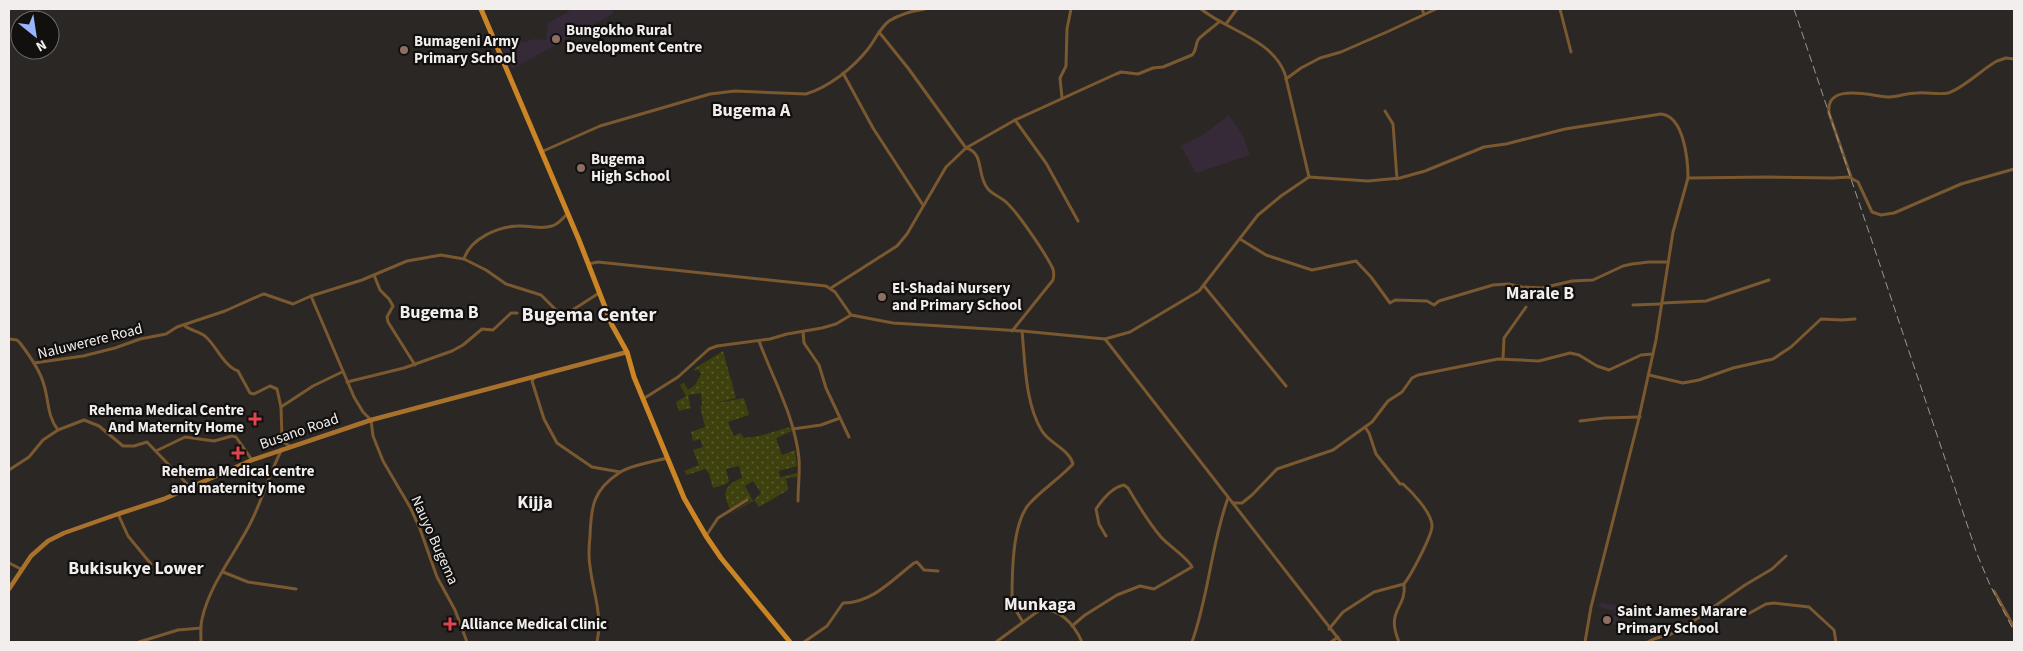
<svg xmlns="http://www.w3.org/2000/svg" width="2023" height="651" font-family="'Source Sans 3',sans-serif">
<defs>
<pattern id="grass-dots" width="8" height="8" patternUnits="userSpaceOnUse" patternTransform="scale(1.25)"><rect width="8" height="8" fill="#3e410e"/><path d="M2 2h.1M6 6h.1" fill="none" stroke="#5a5d31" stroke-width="1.8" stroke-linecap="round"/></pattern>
</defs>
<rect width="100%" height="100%" fill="#2b2725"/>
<g fill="#362a39">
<path d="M573,9H612L614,13L512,69L499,41L517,36L522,43L534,39L546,40L548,23Z"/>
<path d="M1229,115L1243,136L1250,155L1196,173L1181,146L1206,133Z"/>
<path d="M1601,602L1621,607L1617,625L1612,624L1615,611L1599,607Z"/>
</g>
<path fill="url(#grass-dots)" d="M723,351L736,398L711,404L744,398L749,415L728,422L734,436L740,433L744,438L759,436L790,427L792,431L776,438L782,455L795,450L797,466L779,471L780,477L797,473V477L786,478L788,490L759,507L754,500L761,493L753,481L745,486L757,508L753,501L729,515L750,501L748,499L730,509C722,493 724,485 742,478L739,466L726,469L729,481L726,484L713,488L709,473L705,469L687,475L684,471L699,465L693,450L703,447L700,439L693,441L691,432L705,427L700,406H702L701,393L688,395L691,408L679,411L676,402L686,396L680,385L684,383L688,390L695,385L701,374L698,369L695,371L694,369Z"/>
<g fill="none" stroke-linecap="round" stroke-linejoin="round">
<g stroke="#7a5830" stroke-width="3">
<path d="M1422,9L1424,14"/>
<path d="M1560,9L1571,52"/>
<path d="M1226,24L1237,9"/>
<path d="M879,32L908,68L966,148C985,153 976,175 988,189C993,195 1001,197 1007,203C1018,213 1046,254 1053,269C1054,273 1054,276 1053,280L1012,331"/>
<path d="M843,73L873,128L923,205"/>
<path d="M1286,79L1301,68L1320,58L1341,52L1389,31L1436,9"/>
<path d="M1062,98L1060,78L1066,66L1067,29L1071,9"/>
<path d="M1385,111L1393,124L1397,179"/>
<path d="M1015,120L1046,163L1078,221"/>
<path d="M541,152L600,126L710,94L735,91L806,94C829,87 853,68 868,49C875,40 880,28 889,21C900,14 912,11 925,9"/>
<path d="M1309,177L1368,181L1400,178L1425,171L1484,147L1506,144L1565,129L1661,114C1684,116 1688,160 1688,178"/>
<path d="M1851,177L1829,113C1825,81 1874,97 1890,97C1899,96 1908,93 1917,93C1927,92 1939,95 1948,93C1964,88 1982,69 1997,61L2006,58L2014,59"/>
<path d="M1240,239L1266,255L1312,270L1356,261L1371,277L1390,303L1395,300L1427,301L1434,305L1439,301L1493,285L1508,284L1522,287L1542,288L1572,281L1593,280L1623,266L1632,264L1649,262H1668"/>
<path d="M464,259C470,239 497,227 517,226C530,225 540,230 552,226C559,224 563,218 567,214"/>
<path d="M588,264L598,262L826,286L835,292L851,315L893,323L1022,331L1105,339L1341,642"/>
<path d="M374,275L380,290L389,299L393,306L387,317L388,322L415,365"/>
<path d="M1204,286L1286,386"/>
<path d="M831,288L897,246L907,234L946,167L966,148L1015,120L1116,74L1121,72L1138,74L1153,68L1163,67L1192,55C1197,50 1195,45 1198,40C1199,37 1215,26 1220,21"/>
<path d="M1662,303L1706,301L1769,280"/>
<path d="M1633,305L1661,304"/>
<path d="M185,326C191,331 200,331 206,337C217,347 224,366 238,371L250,393L254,394L270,386L277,389L281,407"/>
<path d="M1022,331C1025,361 1025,404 1042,431C1049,443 1070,450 1073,464C1060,478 1043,489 1030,503C1012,522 1012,574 1012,600L1013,606L1023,622"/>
<path d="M803,332L804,343L819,365L826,388L849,437"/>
<path d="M9,339L17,340L20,343C30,356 40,370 44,385C49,401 47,416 58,430L84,420L99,426L123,446H134L147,442L190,487"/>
<path d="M1105,339L1130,332L1199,291L1258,215L1281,196L1309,177L1285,74C1272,39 1228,31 1201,9"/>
<path d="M759,341C773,379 795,417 799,459C800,472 798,487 798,501"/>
<path d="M1503,358L1504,338L1526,307"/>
<path d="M34,363L83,356L115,348L140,339L166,334L177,327L225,311L261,295L264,294L293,304L311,296"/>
<path d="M1649,375L1683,383L1699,380L1733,368L1773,359L1791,347L1821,319L1842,320L1855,319"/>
<path d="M535,377L532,381L544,419L557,443L592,467L620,472"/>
<path d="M347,382L404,368L452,351L463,345L482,329L493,330L511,313H517"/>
<path d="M643,399L678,377L709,349L717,346L770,339L787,334L822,328L836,324L851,315"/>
<path d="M1580,421L1605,418L1640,417"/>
<path d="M793,429L821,425L840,418"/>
<path d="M290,446L283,442L282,438L281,407L313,386L342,372"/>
<path d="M156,451L185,437L214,441L232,436L236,437L252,460"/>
<path d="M9,470L29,457L43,440L58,430"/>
<path d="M1233,503H1242L1252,495L1277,469L1333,450L1372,422L1388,401L1402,392L1412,378L1418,375L1498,359L1539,361L1570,353L1579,355L1597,366L1609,370L1641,355L1653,354"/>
<path d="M118,514L128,536L151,564"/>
<path d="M706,536L718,518L747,500"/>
<path d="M9,563L21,569"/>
<path d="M223,572L248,582L296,589"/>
<path d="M1994,591L2014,627"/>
<path d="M1712,608L1745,585L1772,569L1786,556"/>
<path d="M1072,626L1085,615L1117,595L1140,586L1154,589L1192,567C1188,558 1169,546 1161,537C1148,522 1138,505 1128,488L1124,485C1113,487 1102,500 1096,509L1099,524L1106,536"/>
<path d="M1329,629L1343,612L1374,592L1404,584C1411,575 1433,534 1432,525C1431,512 1412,492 1403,484H1400L1376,454L1369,433L1365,427"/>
<path d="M139,642L178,630L201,628"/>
<path d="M201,642C201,635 200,627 202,619C210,583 236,553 252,520C263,497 270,472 282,449"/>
<path d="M467,642L455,610L437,577L420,529L410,507L383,461L373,436L371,420L363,412L354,397L311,296L362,280L407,261L441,255L464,259L486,270L506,284L541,295L560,314L571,311L599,293"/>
<path d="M597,642C603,615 593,593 590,566C588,556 589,546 590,536C591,507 593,490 619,473C630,465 653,462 667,458"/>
<path d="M804,642L827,626L843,603C872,603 892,580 914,563L917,562L924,570L938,571"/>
<path d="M996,642L1041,609C1061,610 1074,624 1082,642"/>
<path d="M1192,642C1209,595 1211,545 1228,498"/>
<path d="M1331,642L1338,637"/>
<path d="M1399,642C1385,609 1407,609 1404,584"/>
<path d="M1585,642L1591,607L1638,422L1656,340L1673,232L1688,178L1769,177L1833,178L1849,177L1858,182L1872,212L1881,215L1894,213L1961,184L2014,169"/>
<path d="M1648,642C1655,637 1663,637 1671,634C1685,627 1699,618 1711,608L1741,614H1748L1766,604L1774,603L1809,607L1834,630L1836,642"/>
</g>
<path stroke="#a8722c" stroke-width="4.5" d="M9,589L31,556L48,541L64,533L118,514L164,499L252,460L371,420L627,352"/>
<path stroke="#cb8524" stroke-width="5" d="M481,9L579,240L612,325L627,352L634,377L684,498L706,536L721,558L790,642"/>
<path stroke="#9a9695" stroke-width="1" stroke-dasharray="8 4" stroke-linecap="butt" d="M1794,9L1977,554L1990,585L2014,631"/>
</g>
<g fill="#8d6e63" stroke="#12100f" stroke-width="2">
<circle cx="556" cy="39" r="5"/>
<circle cx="404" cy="50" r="5"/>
<circle cx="581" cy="168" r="5"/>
<circle cx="882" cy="297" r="5"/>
<circle cx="1607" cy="620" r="5"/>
</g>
<g fill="#e0444e" stroke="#12100f" stroke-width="2">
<path d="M252.5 411.5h5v5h5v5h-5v5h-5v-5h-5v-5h5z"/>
<path d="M235.5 445.5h5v5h5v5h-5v5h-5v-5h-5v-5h5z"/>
<path d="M447.5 616.5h5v5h5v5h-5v5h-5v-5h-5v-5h5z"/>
</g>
<g text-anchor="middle" stroke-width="4.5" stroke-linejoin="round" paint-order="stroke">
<g font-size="15" font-weight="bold" fill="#f1eeed" stroke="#12100f" text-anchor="start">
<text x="566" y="35">Bungokho Rural<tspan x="566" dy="17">Development Centre</tspan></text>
<text x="414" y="46">Bumageni Army<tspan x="414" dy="17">Primary School</tspan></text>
<text x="591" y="164">Bugema<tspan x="591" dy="17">High School</tspan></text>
<text x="892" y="293">El-Shadai Nursery<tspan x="892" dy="17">and Primary School</tspan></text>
<text x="244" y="415" text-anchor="end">Rehema Medical Centre<tspan x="244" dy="17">And Maternity Home</tspan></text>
<text x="238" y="476" text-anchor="middle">Rehema Medical centre<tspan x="238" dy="17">and maternity home</tspan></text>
<text x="1617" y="616">Saint James Marare<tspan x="1617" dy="17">Primary School</tspan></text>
<text x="461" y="629">Alliance Medical Clinic</text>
</g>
<g font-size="15" fill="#f1eeed" stroke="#12100f">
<text transform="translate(90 341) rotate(-14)" y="5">Naluwerere Road</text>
<text transform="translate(299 431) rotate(-19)" y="5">Busano Road</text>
<text transform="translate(435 540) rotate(66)" y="5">Nauyo Bugema</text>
</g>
<g font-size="18" font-weight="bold" fill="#f1eeed" stroke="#12100f">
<text x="751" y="116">Bugema A</text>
<text x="1540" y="299">Marale B</text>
<text x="439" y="318">Bugema B</text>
<text x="535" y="508">Kijja</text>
<text x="136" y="574">Bukisukye Lower</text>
<text x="1040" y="610">Munkaga</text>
</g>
<g font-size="20" font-weight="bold" fill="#f1eeed" stroke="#12100f">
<text x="589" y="321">Bugema Center</text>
</g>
</g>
<rect width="2023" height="651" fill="none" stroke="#f1eeed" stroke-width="20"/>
<g transform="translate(35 35) rotate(150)"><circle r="24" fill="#12100f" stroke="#6b6968"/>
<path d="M0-4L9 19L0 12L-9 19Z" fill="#99b5fd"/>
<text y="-8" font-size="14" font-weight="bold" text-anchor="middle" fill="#f1eeed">N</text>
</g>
</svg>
